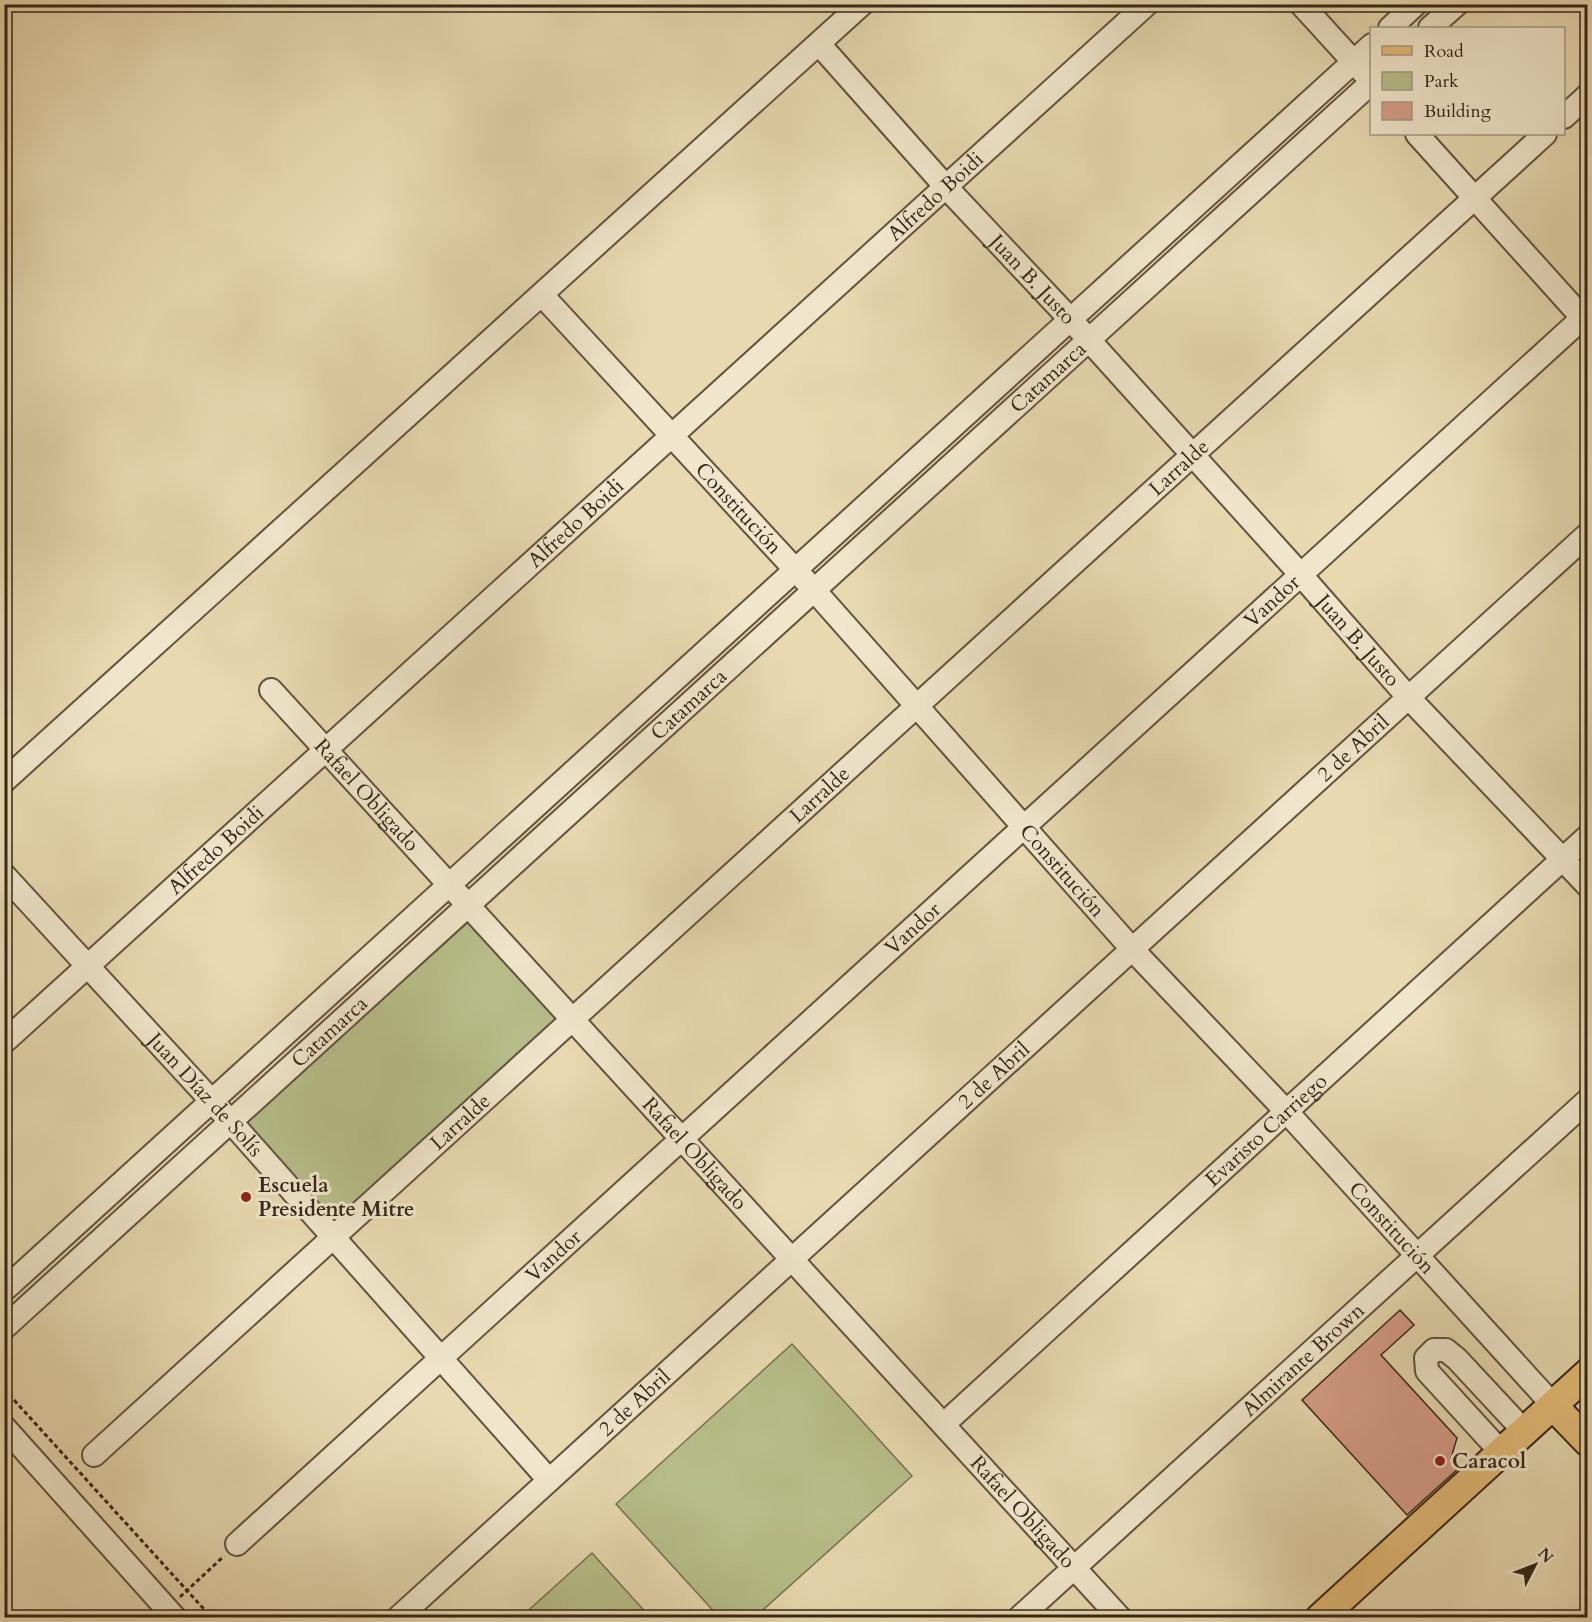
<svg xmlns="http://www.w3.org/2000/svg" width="1592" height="1622" font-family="Cardo,serif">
<rect width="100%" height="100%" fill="#e8d9b0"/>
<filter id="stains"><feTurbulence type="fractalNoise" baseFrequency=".00333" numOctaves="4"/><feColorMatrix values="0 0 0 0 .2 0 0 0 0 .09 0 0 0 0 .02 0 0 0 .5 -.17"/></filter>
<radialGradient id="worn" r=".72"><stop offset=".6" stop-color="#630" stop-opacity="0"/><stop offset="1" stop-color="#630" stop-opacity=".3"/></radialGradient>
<g fill="#b7bf8a" stroke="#767252" stroke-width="1.5">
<path d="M475,916L565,1015L335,1223L245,1123Z"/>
<path d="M792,1344L912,1476L755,1617H719L616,1504Z"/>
<path d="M592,1553L650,1617H521Z"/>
</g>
<path fill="#d69d88" stroke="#362619" stroke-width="1.5" d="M1400,1310L1414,1325L1381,1355L1457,1438L1451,1458L1459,1468L1407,1515L1302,1400Z"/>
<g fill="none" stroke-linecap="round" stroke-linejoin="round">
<g stroke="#62533f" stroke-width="26">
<g id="minor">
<path d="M1301,4L1363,72"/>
<path d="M1390,28L1416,4"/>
<path d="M1430,28L1457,4"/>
<path id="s1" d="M819,44L946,187L1070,319L1301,575L1408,697L1588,886"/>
<path d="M1564,117L1588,95"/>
<path d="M1417,134L1588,324"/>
<path id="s2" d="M542,295L814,590L1132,949L1286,1111L1561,1414"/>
<path id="s3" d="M271,690L1120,1618"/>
<path d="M4,781L862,4"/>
<path id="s4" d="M4,875L231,1122L549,1480"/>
<path id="s5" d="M4,1042L1147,4"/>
<path d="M4,1290L1372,45"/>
<path id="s6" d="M4,1328L1372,82"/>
<path id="s7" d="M944,1424L1588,836"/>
<path d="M4,1427L175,1618"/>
<path d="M1501,1452L1427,1371L1426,1358L1434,1350H1446L1457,1359L1524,1431"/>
<path id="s8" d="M94,1455L1545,134"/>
<path id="s9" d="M237,1544L1588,313"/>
<path id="s10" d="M398,1618L1588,534"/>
<path id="s11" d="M1019,1618L1588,1100"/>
</g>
</g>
<g stroke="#362619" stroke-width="32">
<g id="major">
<path d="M1561,1414L1588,1442"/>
<path d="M1320,1618L1588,1373"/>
</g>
</g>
<g stroke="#362619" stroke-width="3" stroke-dasharray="4.5 3" stroke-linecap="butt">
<path d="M4,1389L212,1618"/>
<path d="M180,1597L224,1556"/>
</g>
<use href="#minor" stroke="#f0e6cc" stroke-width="22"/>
<use href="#major" stroke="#e4bc78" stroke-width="28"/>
</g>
<g fill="#8f2418" stroke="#f0e6cc" stroke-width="2">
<circle cx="246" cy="1197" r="6"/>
<circle cx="1440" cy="1461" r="6"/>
</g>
<g text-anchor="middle" stroke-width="6" stroke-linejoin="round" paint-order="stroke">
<g font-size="21" fill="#362619" stroke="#f0e6cc">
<text dy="7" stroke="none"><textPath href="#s5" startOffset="1258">Alfredo Boidi</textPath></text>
<text dy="7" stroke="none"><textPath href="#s1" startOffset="318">Juan B. Justo</textPath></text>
<text dy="7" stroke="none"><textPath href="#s6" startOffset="1412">Catamarca</textPath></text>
<text dy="7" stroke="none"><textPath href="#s8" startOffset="1467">Larralde</textPath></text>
<text dy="7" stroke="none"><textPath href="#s2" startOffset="290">Constitución</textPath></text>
<text dy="7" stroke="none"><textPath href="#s5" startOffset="772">Alfredo Boidi</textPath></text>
<text dy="7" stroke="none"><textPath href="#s9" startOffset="1400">Vandor</textPath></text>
<text dy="7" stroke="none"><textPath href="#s1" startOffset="804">Juan B. Justo</textPath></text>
<text dy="7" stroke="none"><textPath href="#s6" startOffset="926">Catamarca</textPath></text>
<text dy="7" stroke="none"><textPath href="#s10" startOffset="1292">2 de Abril</textPath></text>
<text dy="7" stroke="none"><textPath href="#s8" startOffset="981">Larralde</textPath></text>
<text dy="7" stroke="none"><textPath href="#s3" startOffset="142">Rafael Obligado</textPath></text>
<text dy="7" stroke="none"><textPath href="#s5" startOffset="286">Alfredo Boidi</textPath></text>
<text dy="7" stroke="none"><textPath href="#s2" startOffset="776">Constitución</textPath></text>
<text dy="7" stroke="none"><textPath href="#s9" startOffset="914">Vandor</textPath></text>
<text dy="7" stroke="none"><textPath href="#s6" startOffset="440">Catamarca</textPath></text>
<text dy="7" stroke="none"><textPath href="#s10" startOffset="806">2 de Abril</textPath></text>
<text dy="7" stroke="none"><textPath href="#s4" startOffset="298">Juan Díaz de Solís</textPath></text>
<text dy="7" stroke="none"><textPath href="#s8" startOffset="495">Larralde</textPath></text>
<text dy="7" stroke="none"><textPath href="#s7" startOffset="436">Evaristo Carriego</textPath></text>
<text dy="7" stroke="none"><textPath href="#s3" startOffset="628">Rafael Obligado</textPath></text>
<text dy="7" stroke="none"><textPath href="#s2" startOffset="1262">Constitución</textPath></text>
<text dy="7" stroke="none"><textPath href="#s9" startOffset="428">Vandor</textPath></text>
<text dy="7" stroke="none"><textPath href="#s11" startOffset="384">Almirante Brown</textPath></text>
<text dy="7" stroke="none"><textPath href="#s10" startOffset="320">2 de Abril</textPath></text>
<text dy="7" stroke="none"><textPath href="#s3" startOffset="1114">Rafael Obligado</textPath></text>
</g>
<g font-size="21" font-weight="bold" fill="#362619" stroke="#f0e6cc" text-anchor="start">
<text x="258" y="1192">Escuela<tspan x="258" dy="24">Presidente Mitre</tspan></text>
<text x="1452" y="1468">Caracol</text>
</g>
</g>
<rect width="1592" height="1622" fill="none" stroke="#e8d9b0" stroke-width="24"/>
<rect x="6" y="6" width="1580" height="1610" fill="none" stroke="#362619" stroke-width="3"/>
<rect x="12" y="12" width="1568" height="1598" fill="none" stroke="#362619" stroke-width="1.5"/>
<rect x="1370" y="27" width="195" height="108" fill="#f0e6cc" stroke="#a69984" stroke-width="1.5"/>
<rect x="1382" y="46" width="30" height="9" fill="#e4bc78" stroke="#a69984" stroke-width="1.5"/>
<text x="1424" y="57" font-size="18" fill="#362619">Road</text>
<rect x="1382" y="72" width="30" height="18" fill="#b7bf8a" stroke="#a69984" stroke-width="1.5"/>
<text x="1424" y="87" font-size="18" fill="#362619">Park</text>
<rect x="1382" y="102" width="30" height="18" fill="#d69d88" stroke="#a69984" stroke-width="1.5"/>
<text x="1424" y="117" font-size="18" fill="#362619">Building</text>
<g transform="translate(1535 1565) rotate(48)" stroke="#f0e6cc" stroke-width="4.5" paint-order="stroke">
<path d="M0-4.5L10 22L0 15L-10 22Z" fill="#362619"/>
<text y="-9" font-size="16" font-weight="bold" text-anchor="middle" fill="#362619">N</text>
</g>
<rect width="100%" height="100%" filter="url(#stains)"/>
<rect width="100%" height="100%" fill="url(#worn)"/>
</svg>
